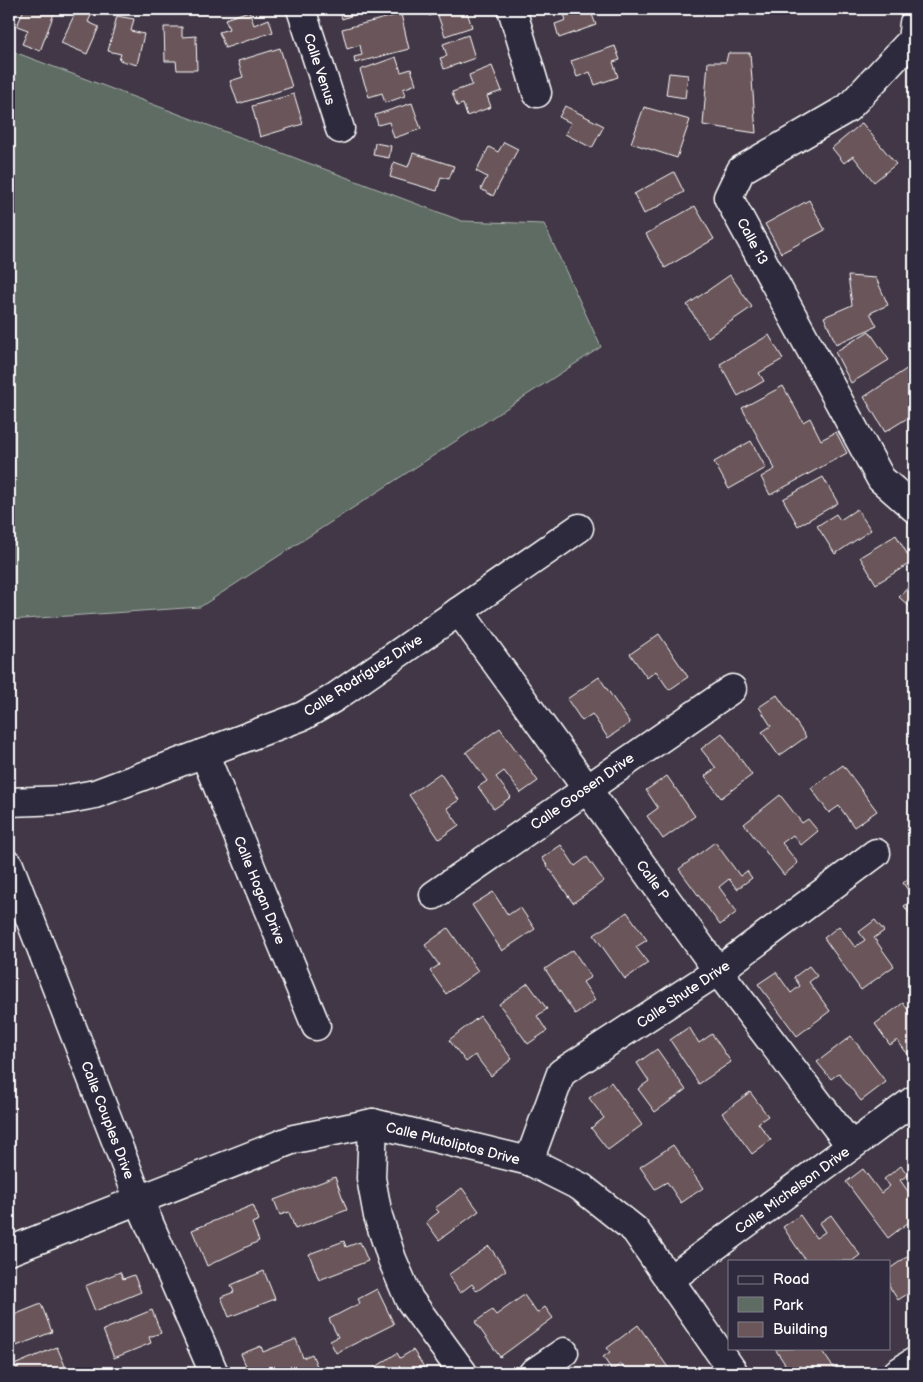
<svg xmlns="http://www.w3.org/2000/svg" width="923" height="1382" font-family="'Balsamiq Sans',sans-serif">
<rect width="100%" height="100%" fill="#413746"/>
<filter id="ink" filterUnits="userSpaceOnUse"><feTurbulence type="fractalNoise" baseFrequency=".02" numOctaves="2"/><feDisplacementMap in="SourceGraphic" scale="10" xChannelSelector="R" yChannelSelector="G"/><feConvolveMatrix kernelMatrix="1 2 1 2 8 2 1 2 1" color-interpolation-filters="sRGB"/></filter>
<g filter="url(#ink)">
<path fill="#5e6c63" stroke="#aeb6b1" d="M9,50L462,221L544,224L601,347L200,607L9,620Z"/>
<g fill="#6b565a" stroke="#fff">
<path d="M24,9L55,11L40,51L22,44L28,30L17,26Z"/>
<path d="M77,9L93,11L88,22L99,27L87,54L61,43Z"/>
<path d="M339,9H371L342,19Z"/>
<path d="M427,9H466L472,27L445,36L437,13L429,16Z"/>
<path d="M562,9H590L596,25L559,38L555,24L566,20Z"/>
<path d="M249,11L254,25L269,19L273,32L225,48L219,32L229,29L225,19Z"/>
<path d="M401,14L409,49L355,63L354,57L362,55L360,45L347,49L342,29Z"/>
<path d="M117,16L134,19L131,31L144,34L137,65L119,60L121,54L108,51Z"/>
<path d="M164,27H182V37L196,36L197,70H177L176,61H165Z"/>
<path d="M468,35L475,58L444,69L440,58L447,56L443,44Z"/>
<path d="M615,46L620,60L613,62L618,77L595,85L590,72L577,77L571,61Z"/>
<path d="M280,48L292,87L238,104L230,81L243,77L238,61Z"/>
<path d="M728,53H750L756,133L703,125L708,62H726Z"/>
<path d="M396,57L401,72L411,69L416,84L403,89L405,96L385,103L382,93L369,97L360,70Z"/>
<path d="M492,66L502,91L487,96L491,107L467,116L463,104L457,106L452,92L472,85L469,75Z"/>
<path d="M669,73L688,75L685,98L666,95Z"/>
<path d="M294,94L303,124L260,137L252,106Z"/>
<path d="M412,103L421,129L394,138L389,122L378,125L375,115Z"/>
<path d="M565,106L604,126L592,148L565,134L571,123L559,117Z"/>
<path d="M644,107L690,120L677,158L631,143Z"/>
<path d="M862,123L896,164L874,182L853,156L844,163L832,148Z"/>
<path d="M504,142L518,149L493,196L481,189L487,177L476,171L489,147L498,152Z"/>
<path d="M375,143L391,146L389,158L373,155Z"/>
<path d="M413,153L454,166L449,179L441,177L437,191L390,177L394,162L408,167Z"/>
<path d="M674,172L684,192L644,214L634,194Z"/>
<path d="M809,200L825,230L781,253L765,224Z"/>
<path d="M695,206L714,239L665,268L646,234Z"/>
<path d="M730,275L752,307L708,337L687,305Z"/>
<path d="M848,276L876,278L888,305L870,313L877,326L836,344L824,317L852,305Z"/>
<path d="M869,331L889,360L851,383L835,352Z"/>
<path d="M769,335L783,359L759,373L764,381L738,396L720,364Z"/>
<path d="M914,364V414L885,432L864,397Z"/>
<path d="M783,386L803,422L810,418L821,440L836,432L847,453L770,495L761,477L775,469L742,408Z"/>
<path d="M751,441L766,468L729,489L714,462Z"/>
<path d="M823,477L838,503L798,526L783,499Z"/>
<path d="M857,509L871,530L835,554L817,526L836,514L840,520Z"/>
<path d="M896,535L912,562L876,584L860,557Z"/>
<path d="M914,581V611L899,597Z"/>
<path d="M659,634L688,677L669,690L656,671L647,678L630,654Z"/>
<path d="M599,677L630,723L608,738L592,714L582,721L567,699Z"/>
<path d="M777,695L806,737L779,756L762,732L771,726L759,707Z"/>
<path d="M500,728L538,781L521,793L504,771L496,777L511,797L494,809L478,787L487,781L466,752Z"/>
<path d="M722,733L752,775L721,798L705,776L716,768L701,749Z"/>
<path d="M843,765L877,811L854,827L839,806L829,813L811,788Z"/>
<path d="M440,773L459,800L447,808L459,825L439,839L409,795Z"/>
<path d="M667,776L695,816L663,839L647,816L658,808L646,790Z"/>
<path d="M780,795L802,823L808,819L818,831L801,845L793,835L782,843L798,863L784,875L744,824Z"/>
<path d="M715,842L740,876L747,871L752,878L737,889L729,879L719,887L737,912L720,925L679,869Z"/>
<path d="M561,845L575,866L587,857L604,881L573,903L542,858Z"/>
<path d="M914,874V899L903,883Z"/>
<path d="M493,892L508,915L520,907L535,929L502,951L472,905Z"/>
<path d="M914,899V920L904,906Z"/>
<path d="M627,912L647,940L636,947L648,963L625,979L594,935Z"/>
<path d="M875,920L884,931L874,938L894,966L861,990L824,938L839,926L855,947L865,940L859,932Z"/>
<path d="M448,928L478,971L446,994L430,971L439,965L425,945Z"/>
<path d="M573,950L591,977L583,982L595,1000L575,1014L545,969Z"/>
<path d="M809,966L817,976L809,982L830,1011L797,1036L758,984L776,972L791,993L800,986L794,977Z"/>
<path d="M528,983L547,1009L537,1016L547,1031L528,1044L499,1004Z"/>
<path d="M903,1003L914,1018V1059L912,1060L897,1040L890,1045L875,1024Z"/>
<path d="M480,1016L512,1059L491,1076L475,1055L466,1062L449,1040Z"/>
<path d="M689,1027L699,1043L712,1034L731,1062L699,1084L670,1040Z"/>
<path d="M851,1036L886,1082L861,1101L839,1073L831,1079L817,1062Z"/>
<path d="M657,1049L686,1090L655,1112L638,1089L649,1081L637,1063Z"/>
<path d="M611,1082L642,1125L608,1150L591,1128L604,1118L589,1098Z"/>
<path d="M750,1092L768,1116L758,1123L771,1140L752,1154L722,1113Z"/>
<path d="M673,1145L703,1188L681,1203L667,1182L655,1189L640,1167Z"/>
<path d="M901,1166L908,1175L900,1180L914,1200V1218L888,1238L846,1182L863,1169L881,1193L890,1186L884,1179Z"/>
<path d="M335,1177L347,1210L295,1229L289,1212L280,1215L274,1200Z"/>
<path d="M462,1188L479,1211L439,1240L426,1222L439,1212L435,1208Z"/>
<path d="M253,1205L259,1220L252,1223L259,1241L207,1266L192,1230Z"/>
<path d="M800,1215L816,1238L825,1232L819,1223L831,1215L860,1255L852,1261H806L783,1227Z"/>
<path d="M344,1241L346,1247L360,1242L368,1261L319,1280L309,1254Z"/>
<path d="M489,1246L506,1270L477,1291L472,1284L460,1293L448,1275Z"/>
<path d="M914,1252V1294L912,1291L898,1300L889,1286V1269Z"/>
<path d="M264,1271L275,1299L229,1317L221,1297L234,1292L231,1285Z"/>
<path d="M120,1272L123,1279L134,1275L141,1292L95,1311L85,1286Z"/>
<path d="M377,1289L394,1324L336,1353L330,1341L338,1337L329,1319L360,1303L358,1299Z"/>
<path d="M524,1295L537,1313L545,1307L553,1318L500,1357L475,1322L492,1310L496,1315Z"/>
<path d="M41,1304L52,1332L9,1349V1317Z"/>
<path d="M152,1310L161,1333L149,1337L151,1343L114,1358L103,1330Z"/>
<path d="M638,1325L672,1373H627L621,1364L612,1370L603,1357L610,1352L607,1348Z"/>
<path d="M296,1339L303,1358L312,1354L317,1366L298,1373H249L241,1354L261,1346L263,1352Z"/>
<path d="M57,1347L68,1373H17L14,1365Z"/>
<path d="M820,1348L835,1370L830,1373H805L800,1366L791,1373L775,1349Z"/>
<path d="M413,1350L424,1367L416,1373H367L397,1353L400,1358Z"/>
</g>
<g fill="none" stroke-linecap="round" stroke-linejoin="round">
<g stroke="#fff" stroke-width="31">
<g id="minor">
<path d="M301,9L340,129"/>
<path d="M512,9L537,93"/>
<path d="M914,23L912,40L848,108L741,170L728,197L881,479L914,508"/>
<path d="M459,611L718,971L851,1146"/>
<path d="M204,753L316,1026"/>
<path d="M9,802L63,800L95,794L303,716L334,698L579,528"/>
<path d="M9,865L139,1200L214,1373"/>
<path d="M434,895L732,689"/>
<path d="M373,1123L371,1178L378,1216L392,1259L409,1299L463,1373"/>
<path d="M529,1161L561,1073L718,971L876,853"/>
<path d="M9,1251L294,1139L373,1123L529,1161L581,1187L635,1230L734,1373"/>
<path d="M669,1280L914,1100"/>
<path d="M533,1373L564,1352"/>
<path d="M897,1373L914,1362"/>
</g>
</g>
<use href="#minor" stroke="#2f2a3d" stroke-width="28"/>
</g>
</g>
<g text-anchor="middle" stroke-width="4.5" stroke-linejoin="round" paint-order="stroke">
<g font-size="14" fill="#fff" stroke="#2f2a3d">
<text transform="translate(320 69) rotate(72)" y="5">Calle Venus</text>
<text transform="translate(753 241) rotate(62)" y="5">Calle 13</text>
<text transform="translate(363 675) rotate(-33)" y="5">Calle Rodríguez Drive</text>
<text transform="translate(582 791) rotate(-35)" y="5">Calle Goosen Drive</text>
<text transform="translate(653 880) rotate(54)" y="5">Calle P</text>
<text transform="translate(260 890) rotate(68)" y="5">Calle Hogan Drive</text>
<text transform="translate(683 994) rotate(-34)" y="5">Calle Shute Drive</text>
<text transform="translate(108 1120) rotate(69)" y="5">Calle Couples Drive</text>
<text transform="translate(453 1143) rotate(14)" y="5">Calle Plutoliptos Drive</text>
<text transform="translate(792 1190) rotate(-36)" y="5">Calle Michelson Drive</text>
</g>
</g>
<rect width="923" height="1382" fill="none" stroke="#2f2a3d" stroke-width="30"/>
<rect x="15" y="15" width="893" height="1352" fill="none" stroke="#fff" stroke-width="2" filter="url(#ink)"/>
<rect x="728" y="1260" width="162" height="90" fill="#2f2a3d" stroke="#827f8b"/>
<rect x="738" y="1276" width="25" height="8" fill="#2f2a3d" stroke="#827f8b"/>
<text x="773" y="1284" font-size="15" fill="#ffffff">Road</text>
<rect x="738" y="1297" width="25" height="15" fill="#5e6c63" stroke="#827f8b"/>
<text x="773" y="1310" font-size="15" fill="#ffffff">Park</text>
<rect x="738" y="1322" width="25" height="15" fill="#6b565a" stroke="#827f8b"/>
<text x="773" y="1334" font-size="15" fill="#ffffff">Building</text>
</svg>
